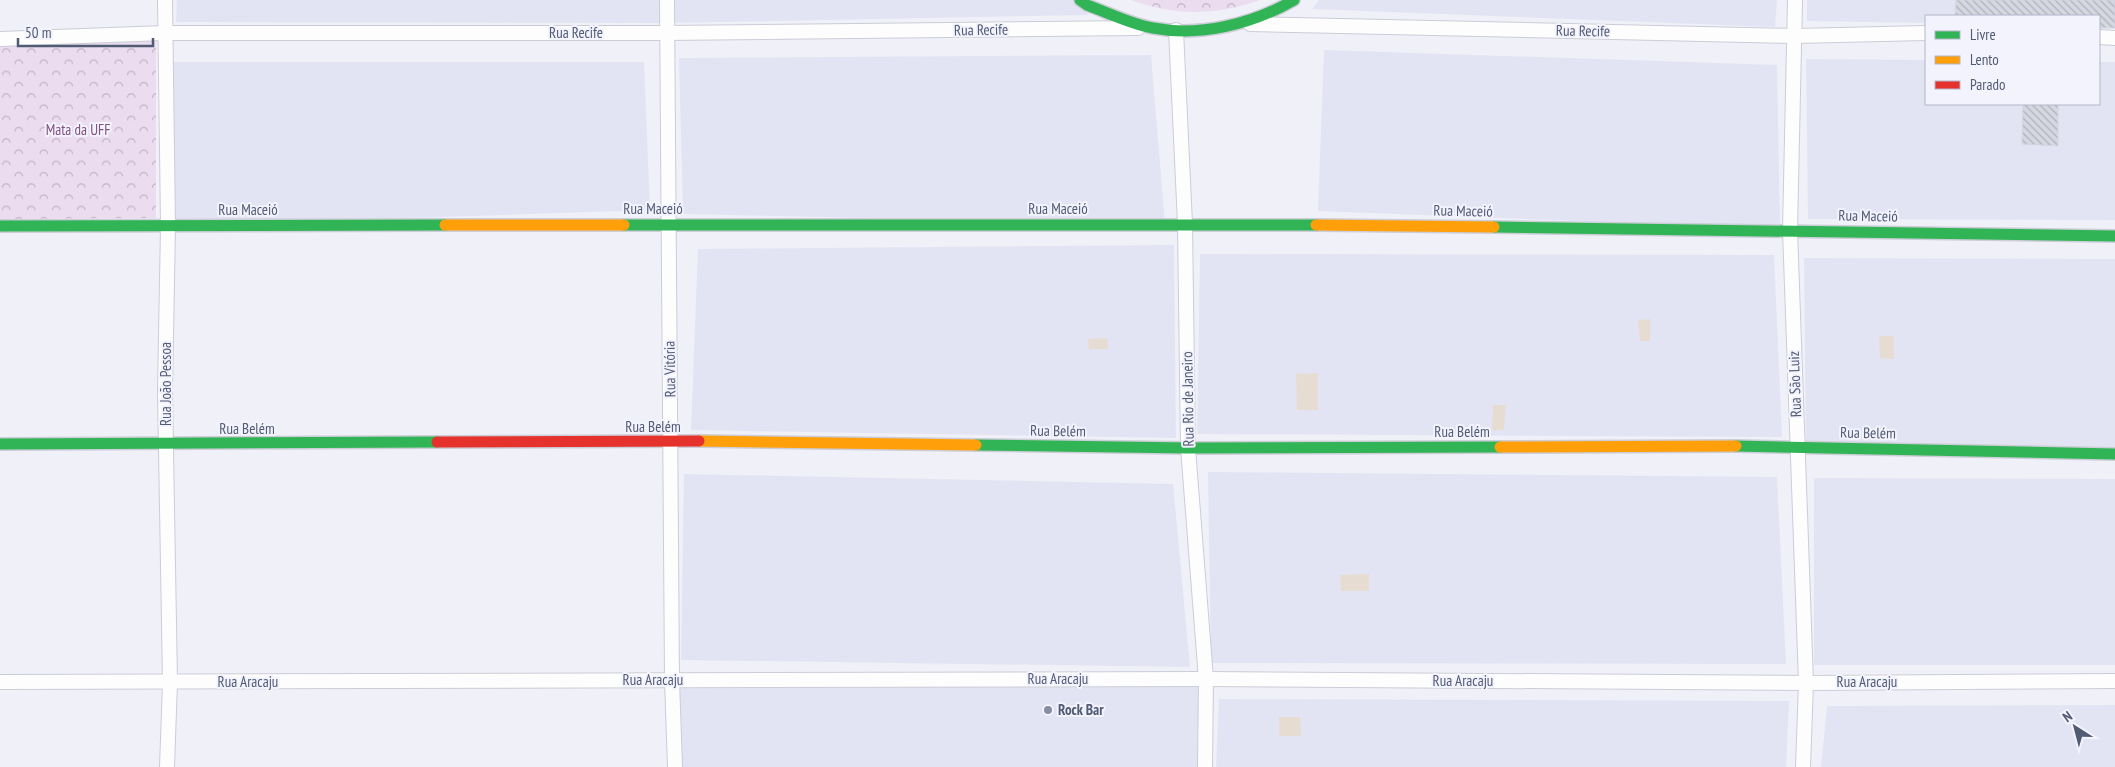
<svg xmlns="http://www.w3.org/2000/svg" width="2115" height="767" font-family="'PT Sans Narrow',sans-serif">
<defs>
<pattern id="park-crowns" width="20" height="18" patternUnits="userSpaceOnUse" patternTransform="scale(1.25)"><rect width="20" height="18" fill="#ebdcef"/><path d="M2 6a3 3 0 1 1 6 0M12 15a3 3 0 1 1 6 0" fill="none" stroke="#c1b5c6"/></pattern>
<pattern id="building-back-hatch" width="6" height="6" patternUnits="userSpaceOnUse" patternTransform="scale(1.25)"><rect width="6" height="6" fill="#d5d7e1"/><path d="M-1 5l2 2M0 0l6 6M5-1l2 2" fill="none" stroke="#afb1bb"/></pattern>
</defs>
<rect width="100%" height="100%" fill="#f0f0f8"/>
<g fill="#e3e4f3">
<path d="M177,0H1076L1088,15L666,23L176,22Z"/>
<path d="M1319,0H1777L1775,27L1312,9Z"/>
<path d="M1807,0H2115V26H2099V16H1926V23L1807,21Z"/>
<path d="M1324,50L1777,65L1780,229L1318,211Z"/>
<path d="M1151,55L1165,224L683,214L679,58Z"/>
<path d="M1806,59L1926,60V104H2099V62H2115V220L1808,219Z"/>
<path d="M165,62H644L650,210L168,226Z"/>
<path d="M1174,245L1176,438L691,430L698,249Z"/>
<path d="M1200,254L1774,255L1782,437L1197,434Z"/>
<path d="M1804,258L2115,259V449L1806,447Z"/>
<path d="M1208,472L1777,477L1786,664L1211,663Z"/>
<path d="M684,474L1173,484L1190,667L681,660Z"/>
<path d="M1814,478L2115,479V665H1814Z"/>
<path d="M1206,679L1203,767H674L672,680Z"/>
<path d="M1219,699L1789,701L1786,767H1216Z"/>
<path d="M2115,705V767H1821L1827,706Z"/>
</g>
<g fill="url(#park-crowns)">
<path d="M1131,0H1260C1216,16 1175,16 1131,0Z"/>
<path d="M156,41V218L0,219V42Z"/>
</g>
<g fill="#e7dcd2">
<path d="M1650,319V341H1640L1638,320Z"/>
<path d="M1879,336H1894V359L1880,358Z"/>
<path d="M1107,338L1108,349H1089L1088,339Z"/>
<path d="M1318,373V410H1297L1296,374Z"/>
<path d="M1493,405H1506L1504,430H1492Z"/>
<path d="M1369,574V591H1341L1340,575Z"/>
<path d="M1279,717H1300L1301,736H1279Z"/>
</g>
<g fill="url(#building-back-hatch)" stroke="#d3d5e0">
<path d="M1956,0H2115V28H2099V16H1955Z"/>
<path d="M2023,104H2058V146L2022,144Z"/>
</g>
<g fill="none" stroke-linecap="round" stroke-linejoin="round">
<g stroke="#cbcdd6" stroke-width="16">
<g id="street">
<path d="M165,0L168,226L165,391L170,682L167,767"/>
<path d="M667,0L672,680L675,767"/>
<path d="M1795,0L1790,230L1806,683L1803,767"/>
<path d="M1250,24L1795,36L1926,33"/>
<path d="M1176,30L1185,224L1188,448L1206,679L1205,767"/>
<path d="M2099,37L2115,38"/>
<path d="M0,39L165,33H666L1138,28"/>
<path d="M0,682L1206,679L1806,683L2115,681"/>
</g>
</g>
<g stroke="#cdcdd7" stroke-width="14">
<g id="fast">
<path d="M1080,0L1087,5C1109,13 1130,24 1153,28C1200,37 1253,24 1294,0"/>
<path d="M624,225H1316"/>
<path d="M0,226L445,225"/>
<path d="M1494,227L2115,236"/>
<path d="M0,444L437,442"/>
<path d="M976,445L1188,448L1500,447"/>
<path d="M1736,446L2115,454"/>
</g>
</g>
<g stroke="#cdcdd7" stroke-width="14">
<g id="slow">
<path d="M445,225H624"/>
<path d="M1316,225L1494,227"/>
<path d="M699,441L976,445"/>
<path d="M1500,447L1736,446"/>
</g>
</g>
<g stroke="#cdcdd7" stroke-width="14">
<path id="jam" d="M437,442L699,441"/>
</g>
<use href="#street" stroke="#fdfdfe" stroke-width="14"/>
<use href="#fast" stroke="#30b455" stroke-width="11"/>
<use href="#slow" stroke="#ff9f0a" stroke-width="11"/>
<use href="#jam" stroke="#e5322d" stroke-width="11"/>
</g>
<circle fill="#898fa2" stroke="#f3f3fe" stroke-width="2" cx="1048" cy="710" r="5"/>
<g text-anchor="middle" stroke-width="4" stroke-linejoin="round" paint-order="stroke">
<g font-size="15" fill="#515b74" stroke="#f3f3fe">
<text transform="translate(981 30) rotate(-1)" y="5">Rua Recife</text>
<text transform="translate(1583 31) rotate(1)" y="5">Rua Recife</text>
<text x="576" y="38">Rua Recife</text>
<text x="653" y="214">Rua Maceió</text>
<text x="1058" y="214">Rua Maceió</text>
<text x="248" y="215">Rua Maceió</text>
<text transform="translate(1463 211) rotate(1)" y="5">Rua Maceió</text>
<text transform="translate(1868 216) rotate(1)" y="5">Rua Maceió</text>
<text transform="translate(670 369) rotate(-91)" y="5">Rua Vitória</text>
<text transform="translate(166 384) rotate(-90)" y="5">Rua João Pessoa</text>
<text transform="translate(1795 384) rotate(-92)" y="5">Rua São Luiz</text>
<text transform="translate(1188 399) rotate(-91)" y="5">Rua Rio de Janeiro</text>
<text x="653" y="432">Rua Belém</text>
<text x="247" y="434">Rua Belém</text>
<text transform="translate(1058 431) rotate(1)" y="5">Rua Belém</text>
<text x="1462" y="437">Rua Belém</text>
<text transform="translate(1868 433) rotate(1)" y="5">Rua Belém</text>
<text x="1058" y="684">Rua Aracaju</text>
<text x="653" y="685">Rua Aracaju</text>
<text x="1463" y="686">Rua Aracaju</text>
<text x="248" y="687">Rua Aracaju</text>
<text x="1867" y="687">Rua Aracaju</text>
</g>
<g font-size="15" fill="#845080" stroke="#f3f3fe">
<text x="78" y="135">Mata da UFF</text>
</g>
<g font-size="15" font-weight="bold" fill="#515b74" stroke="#f3f3fe" text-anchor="start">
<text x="1058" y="715">Rock Bar</text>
</g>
</g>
<rect x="1925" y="15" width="175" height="90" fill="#f3f3fe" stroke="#b2b6c7"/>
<rect x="1935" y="31" width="25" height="8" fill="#30b455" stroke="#b2b6c7"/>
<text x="1970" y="40" font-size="15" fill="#515b74">Livre</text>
<rect x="1935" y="56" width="25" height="8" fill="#ff9f0a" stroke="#b2b6c7"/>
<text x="1970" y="65" font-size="15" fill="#515b74">Lento</text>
<rect x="1935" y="81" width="25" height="8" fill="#e5322d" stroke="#b2b6c7"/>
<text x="1970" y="90" font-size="15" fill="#515b74">Parado</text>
<g transform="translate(2075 727) rotate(324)" stroke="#f3f3fe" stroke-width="4" paint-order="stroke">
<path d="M0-4L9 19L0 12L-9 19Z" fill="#515b74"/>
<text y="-8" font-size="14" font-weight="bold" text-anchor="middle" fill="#515b74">N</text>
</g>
<path d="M18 38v8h135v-8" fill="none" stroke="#515b74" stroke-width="2.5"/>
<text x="25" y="38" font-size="15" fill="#515b74" stroke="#f3f3fe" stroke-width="4" paint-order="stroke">50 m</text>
</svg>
